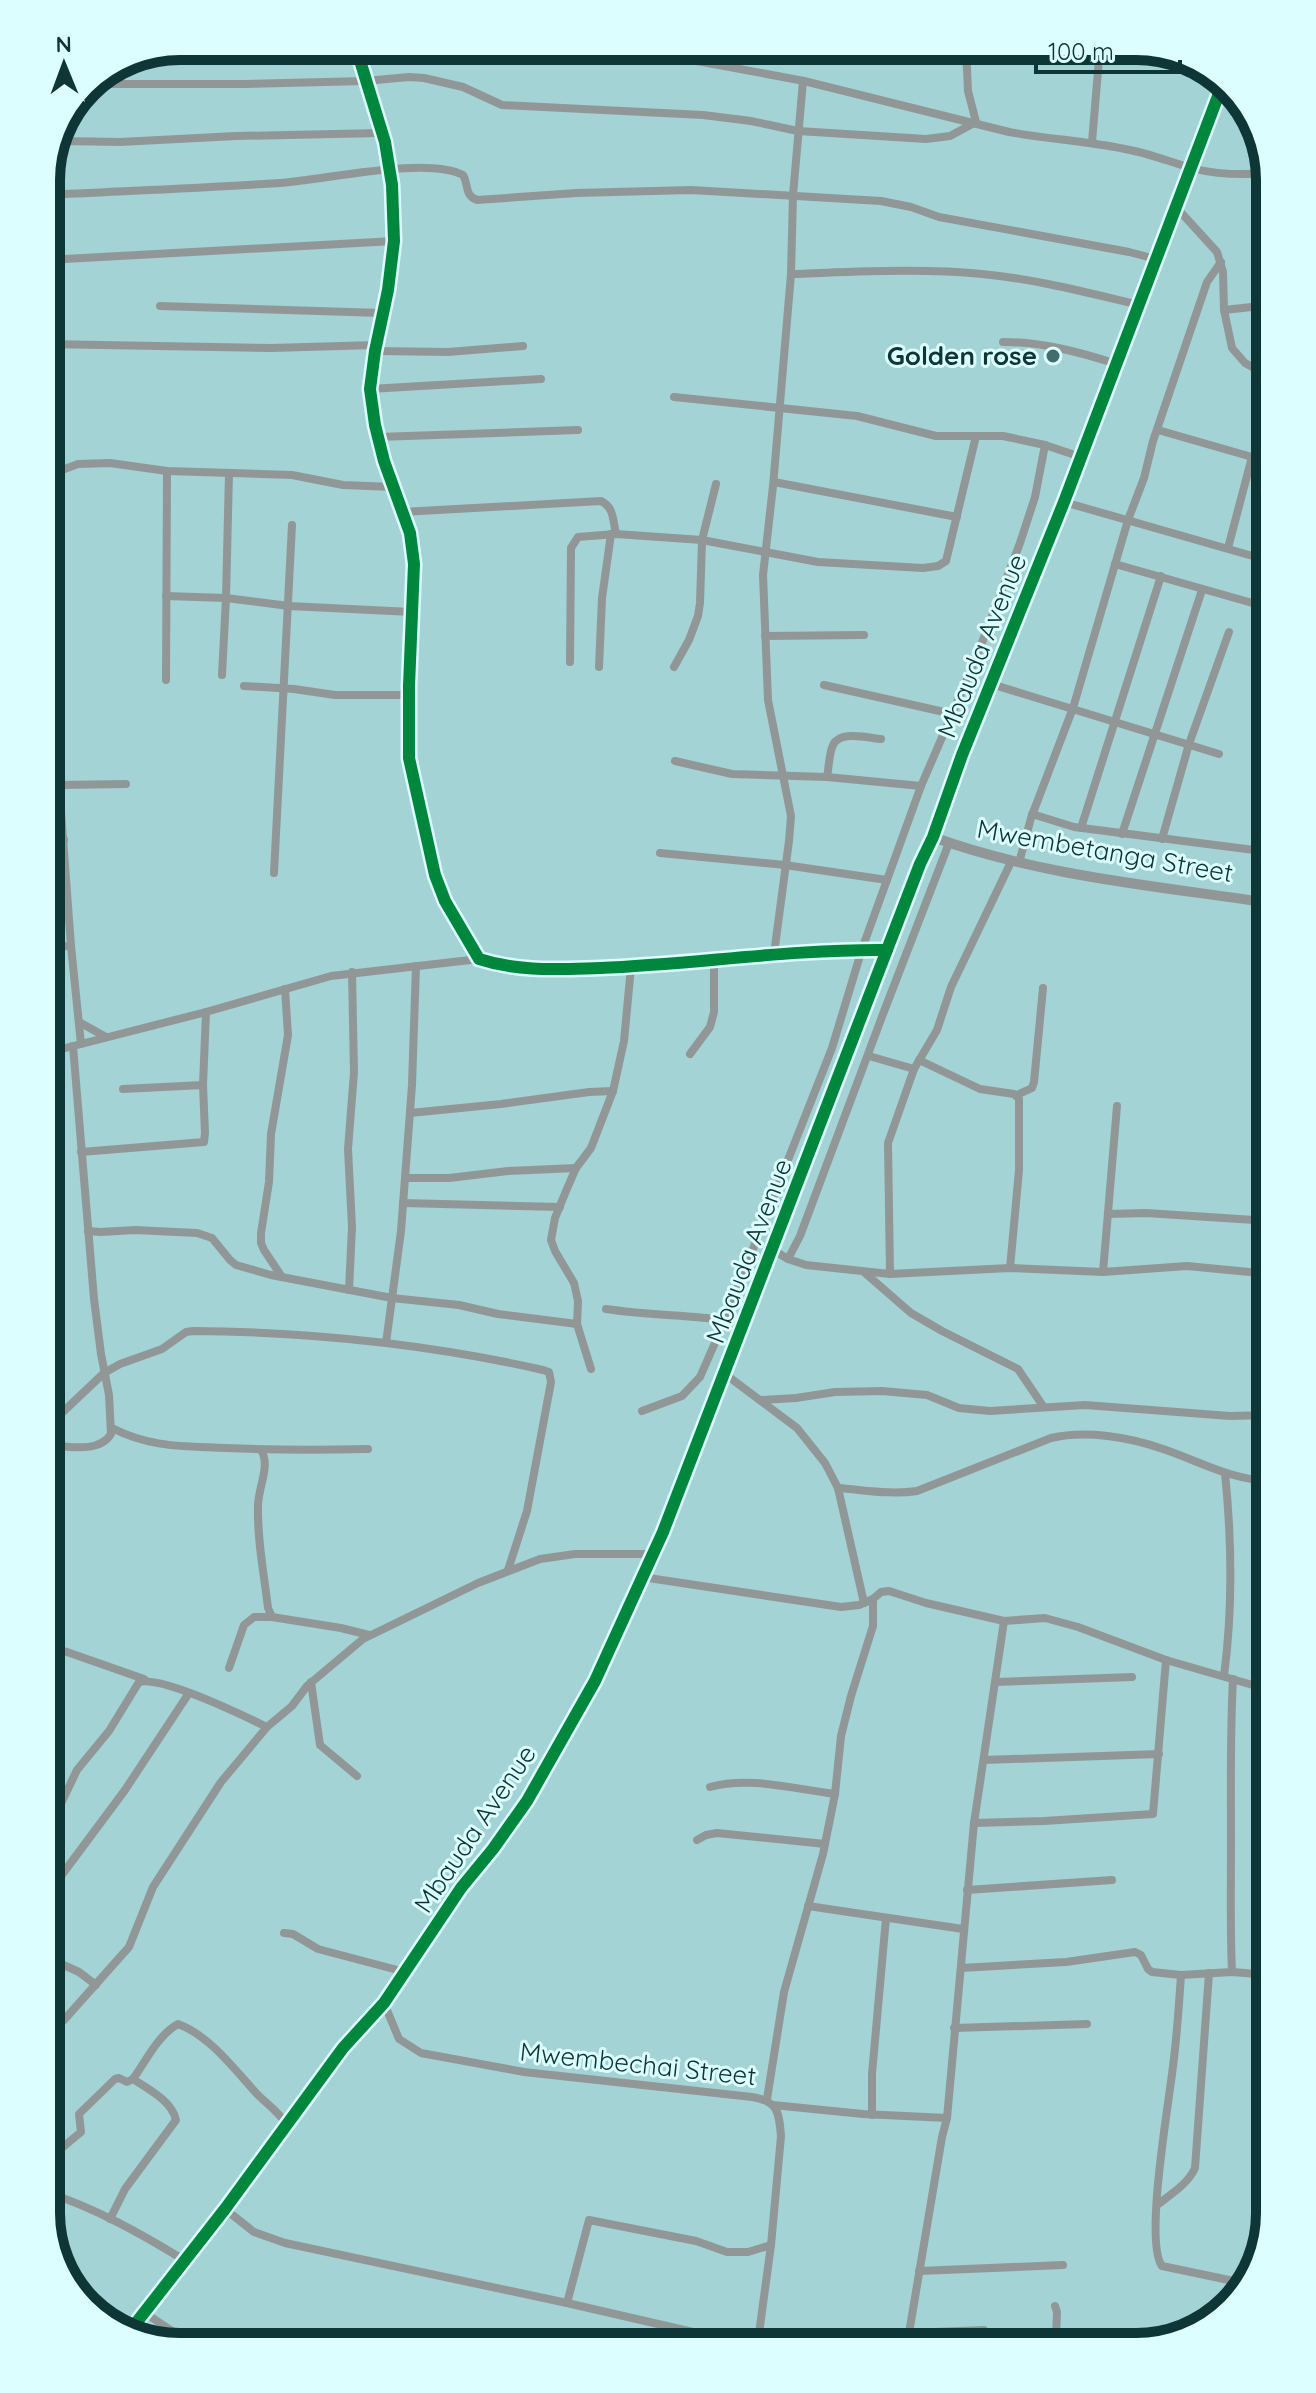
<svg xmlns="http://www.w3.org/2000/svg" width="1316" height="2393" font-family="Quicksand,sans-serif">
<rect width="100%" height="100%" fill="#a3d3d5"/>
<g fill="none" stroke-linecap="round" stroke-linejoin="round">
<g stroke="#919797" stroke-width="8">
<path d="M688,51L690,55L697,61L804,81L1009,132C1047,139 1086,141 1125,149C1149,153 1172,163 1195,169C1220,175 1244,175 1269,173"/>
<path d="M86,84H244L365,81L409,77L424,78L463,87L502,105L703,115L751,121L798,131L926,139L950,136L976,122L968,91L966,48"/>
<path d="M60,141L120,142L236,136L381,133"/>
<path d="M1092,142L1100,47"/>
<path d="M46,195C124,191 202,188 280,183C325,180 426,156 463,175C469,185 464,195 477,200L576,193L691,190L881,201L911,207L939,217L1129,252L1156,259"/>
<path d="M1176,207L1217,252L1223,272L1224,310L1232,348L1245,363L1270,377"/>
<path d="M46,260L394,241"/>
<path d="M791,274C854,272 919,268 982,274C1036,279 1088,293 1140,305"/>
<path d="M160,306L382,313"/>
<path d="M1224,310L1270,305"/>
<path d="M1003,342C1043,342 1079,352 1117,364"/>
<path d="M46,344L271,348L376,345"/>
<path d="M375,351L448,352L523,346"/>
<path d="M370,389L541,379"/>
<path d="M674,397L857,416L936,436H1003L1045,445L1081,457"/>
<path d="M1158,430L1252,457L1270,465"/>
<path d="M378,437L578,430"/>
<path d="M46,476L78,464L110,463L167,471L292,475L343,485L393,487"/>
<path d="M774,482L957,517"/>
<path d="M1064,502L1270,561"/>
<path d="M402,512L601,501C614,507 613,521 616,534"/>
<path d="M1228,548L1252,457"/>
<path d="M1115,564L1270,608"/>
<path d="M166,596L226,598L289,606L412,612"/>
<path d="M765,636L864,635"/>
<path d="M570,662L571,548L578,537L616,534L702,540L818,562L923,568L938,566L946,561L976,436"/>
<path d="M599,667L602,598L611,534"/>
<path d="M674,667L689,640L698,616L700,603L702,540L716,484"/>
<path d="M222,675L226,598L229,473"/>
<path d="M166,680L167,471"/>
<path d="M991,684L1219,754"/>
<path d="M824,685L953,714"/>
<path d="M244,686L294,689L335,695H409"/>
<path d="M46,707L59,785L71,946L81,1044"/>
<path d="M675,761L732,774L827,777L921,786"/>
<path d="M827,777C829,767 829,753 833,745C840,730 869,738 881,739"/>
<path d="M59,785L126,784"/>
<path d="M1032,814L1074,827L1270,852"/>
<path d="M1081,828L1161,576"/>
<path d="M1122,834L1202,590"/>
<path d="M46,839L64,840"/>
<path d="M1162,839L1189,744L1229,632"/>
<path d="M660,853L785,865L887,880"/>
<path d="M1019,863L1031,818L1073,708L1128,520L1144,478L1153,441L1207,282L1221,262"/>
<path d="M274,873L292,525"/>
<path d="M46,947L71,946"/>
<path d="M774,954L789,841L791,816L768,700L763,575L773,486L791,274L793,195L803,81"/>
<path d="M79,1022L106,1037"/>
<path d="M46,1053L206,1012L331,976L479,959"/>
<path d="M690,1054L710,1027L714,1012V960"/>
<path d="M869,1056L914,1069"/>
<path d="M919,1060L980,1089L1014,1094L1019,1099V1170L1010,1268"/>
<path d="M123,1089L203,1085"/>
<path d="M1017,1095L1032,1088L1034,1082L1043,988"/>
<path d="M410,1113L501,1104L589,1092L613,1091"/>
<path d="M81,1152L204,1142L205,1133L203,1085L206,1012"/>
<path d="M405,1178H449L508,1171L576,1168"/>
<path d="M403,1203L560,1207"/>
<path d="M1108,1214L1146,1213L1270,1221"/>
<path d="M88,1231L101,1232L135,1230L197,1233L212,1238L230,1260L236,1265L271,1275L392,1298L459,1305L498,1314L577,1324"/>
<path d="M773,1250L788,1259L806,1265L890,1274L1010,1268L1103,1272L1187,1266L1270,1274"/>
<path d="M788,1259L800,1236L883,1014L949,843"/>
<path d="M1103,1272L1117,1106"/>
<path d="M865,1273L911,1313L942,1331L1018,1369L1043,1406"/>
<path d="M890,1274L888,1143L914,1069L937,1030L951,987L1011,862"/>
<path d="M282,1277L264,1250L261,1243V1233L269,1182L271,1134L288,1035L285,989"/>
<path d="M349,1290L352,1227L348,1149L354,1072L352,972"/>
<path d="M606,1309C646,1315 685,1315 725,1320"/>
<path d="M386,1343L401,1231L412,1085L416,966"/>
<path d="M591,1369L577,1324L578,1301L574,1283L555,1251L551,1240L555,1218L566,1191L576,1168L591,1148L613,1091L624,1041L631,967"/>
<path d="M725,1374L797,1428L825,1463L838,1488L864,1603"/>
<path d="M760,1400L796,1398L835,1392L882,1391L927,1395L959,1408L990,1411L1085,1405L1230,1416L1270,1415"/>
<path d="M642,1411L682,1396L700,1377L725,1320L832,1048L862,949L921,786L975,661L1020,543L1035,497L1045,445"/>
<path d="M46,1428L104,1373L120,1364L162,1349L186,1332L193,1331C311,1332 428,1344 543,1370L549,1372L551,1382L527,1511L508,1570"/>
<path d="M112,1428C151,1448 184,1446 226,1448C274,1450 321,1450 368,1449"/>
<path d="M46,1445C66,1446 99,1454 111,1434L109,1395L101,1354L94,1299L73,1046"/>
<path d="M261,1450C271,1466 258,1487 258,1506C257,1539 264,1574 268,1608L272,1617"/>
<path d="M838,1488C865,1490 891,1495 917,1491L1051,1438C1086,1430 1129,1437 1163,1449C1199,1461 1231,1480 1270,1481"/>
<path d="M642,1577L841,1607L859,1605L873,1599L881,1592L889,1591L926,1603L1004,1621L1045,1618L1078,1627L1166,1660L1270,1690"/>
<path d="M46,1648L67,1652L144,1679"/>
<path d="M229,1668L244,1625L254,1617H272L341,1628L369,1635"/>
<path d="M1224,1676C1233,1608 1232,1542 1225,1473"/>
<path d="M311,1682L320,1745L357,1776"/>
<path d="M996,1682L1132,1677"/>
<path d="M46,1693L57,1650"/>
<path d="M984,1760L1159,1754"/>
<path d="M710,1787C750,1776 794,1789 835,1794"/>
<path d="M974,1823L1044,1821L1153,1814L1166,1660"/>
<path d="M46,1835L77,1770L109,1731L139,1682C163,1676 242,1715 267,1727"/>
<path d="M1258,1837L1262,1914L1264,1924L1270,1927"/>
<path d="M697,1840L706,1835L717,1833L825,1844"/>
<path d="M46,1890L50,1888L61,1876L125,1790L189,1693"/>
<path d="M967,1890L1112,1880"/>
<path d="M808,1906L963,1929"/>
<path d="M284,1933L293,1934L318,1949L405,1972"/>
<path d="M46,1957L79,1972L96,1985"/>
<path d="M961,1968L1066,1962L1135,1952L1141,1955L1148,1969L1152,1972L1181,1975L1232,1972L1270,1975"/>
<path d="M1232,1972C1230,1929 1231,1885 1231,1841C1231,1787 1230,1733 1233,1679"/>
<path d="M1181,1975C1179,2005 1177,2036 1173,2066C1169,2103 1144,2242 1162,2266L1248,2284"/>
<path d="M384,2003L399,2039L421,2053L524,2072L752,2097C778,2101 779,2112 781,2136L771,2245L758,2341"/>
<path d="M954,2028L1087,2024"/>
<path d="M46,2030L64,2020L129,1947L153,1887L221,1782L267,1727L292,1706L307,1686L363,1639L478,1583L540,1559L575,1554H653"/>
<path d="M767,2099L784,1992L823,1854L835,1794L841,1736L851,1696L873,1626V1599"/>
<path d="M773,2105L863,2114L947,2118"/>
<path d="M872,2115V2074L886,1918"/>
<path d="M46,2167L63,2147L81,2132L79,2114L115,2079L119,2078L127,2082L133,2079C146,2061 158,2035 178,2024C210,2036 234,2069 257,2094C268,2105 279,2112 287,2125"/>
<path d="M46,2192C95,2208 140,2233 184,2260"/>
<path d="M1157,2205C1171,2194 1188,2184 1195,2168L1209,1973"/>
<path d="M225,2209L254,2232L285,2243L567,2303L732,2341"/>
<path d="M110,2219L125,2189L176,2120C172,2101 148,2089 133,2079"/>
<path d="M1256,2259L1263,1974"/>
<path d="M919,2271L1063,2265"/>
<path d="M85,2300L100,2311L106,2324"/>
<path d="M567,2303L589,2220L696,2241L727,2252H748L771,2245"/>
<path d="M1055,2306L1057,2312L1056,2338"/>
<path d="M145,2313L178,2335L201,2346"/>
<path d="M909,2333L984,2330"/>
<path d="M908,2339L942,2137L947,2118L974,1823L1004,1621"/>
</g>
<g stroke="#919797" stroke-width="10">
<path d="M358,54L385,142L392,185L394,241L388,290L375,351L370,389L375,425L384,461L410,533L414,564L409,686V758L435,875L445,901L479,959C519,972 559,969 600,968C696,964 791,949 887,950"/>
<path d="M933,837C1040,876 1157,886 1270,903"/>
<path d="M129,2332L225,2209L343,2048L384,2003L461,1888L493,1849L527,1801L595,1681L663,1532L920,864L933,837L962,755L1064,502L1223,83"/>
</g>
<g stroke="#dcfeff" stroke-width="17">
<g id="cycleway">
<path d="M358,54L385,142L392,185L394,241L388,290L375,351L370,389L375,425L384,461L410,533L414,564L409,686V758L435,875L445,901L479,959C519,972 559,969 600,968C696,964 791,949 887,950"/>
<path d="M129,2332L225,2209L343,2048L384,2003L461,1888L493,1849L527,1801L595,1681L663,1532L920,864L933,837L962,755L1064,502L1223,83"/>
</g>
</g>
<use href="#cycleway" stroke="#00873e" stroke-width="12"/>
</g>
<circle fill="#426d6e" stroke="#dcfeff" stroke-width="3" cx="1053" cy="356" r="8"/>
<g text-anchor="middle" stroke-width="6" stroke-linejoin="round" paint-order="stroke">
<g font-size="26" font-weight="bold" fill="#0e3637" stroke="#dcfeff" text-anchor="end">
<text x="1037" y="365">Golden rose</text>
</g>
<g font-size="26" fill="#0e3637" stroke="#dcfeff">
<text transform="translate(982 646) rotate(-68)" y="9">Mbauda Avenue</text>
<text transform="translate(1105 851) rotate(10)" y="9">Mwembetanga Street</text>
<text transform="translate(749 1251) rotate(-69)" y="9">Mbauda Avenue</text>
<text transform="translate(475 1829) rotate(-56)" y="9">Mbauda Avenue</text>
<text transform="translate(638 2064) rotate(6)" y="9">Mwembechai Street</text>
</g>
</g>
<path d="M0 0H1316V2393H0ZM180 60H1136A120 120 0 0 1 1256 180V2213A120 120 0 0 1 1136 2333H180A120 120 0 0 1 60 2213V180A120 120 0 0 1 180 60Z" fill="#dcfeff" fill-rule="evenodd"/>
<path fill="none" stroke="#0e3637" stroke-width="10" d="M180 60H1136A120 120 0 0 1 1256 180V2213A120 120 0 0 1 1136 2333H180A120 120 0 0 1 60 2213V180A120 120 0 0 1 180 60Z"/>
<g transform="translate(64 64) rotate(359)" stroke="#dcfeff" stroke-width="6" paint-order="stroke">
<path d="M0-6L14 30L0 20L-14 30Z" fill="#0e3637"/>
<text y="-12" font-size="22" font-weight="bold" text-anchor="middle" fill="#0e3637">N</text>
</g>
<path d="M1036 60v12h144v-12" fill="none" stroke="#0e3637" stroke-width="4"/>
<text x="1048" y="60" font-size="24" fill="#0e3637" stroke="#dcfeff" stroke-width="6" paint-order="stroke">100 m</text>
</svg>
